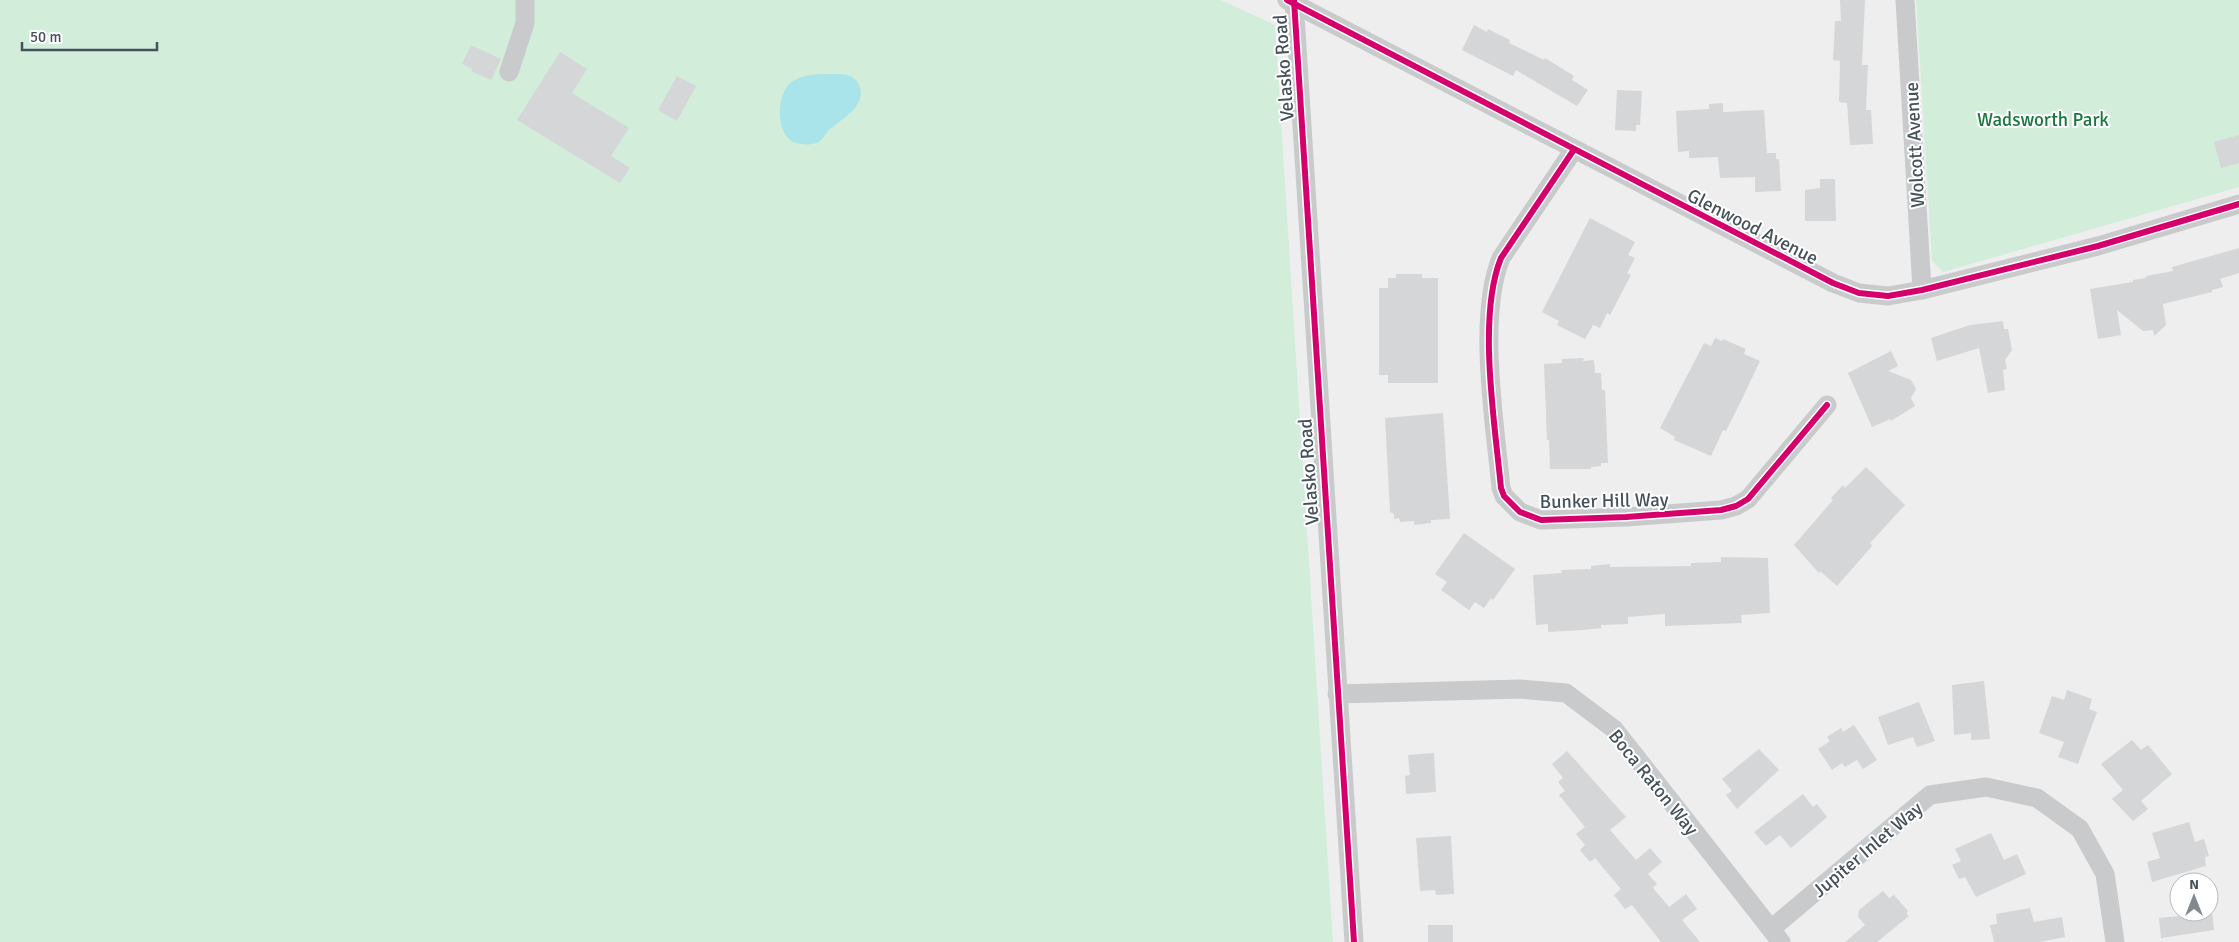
<svg xmlns="http://www.w3.org/2000/svg" width="2239" height="942" font-family="Signika,sans-serif">
<rect width="100%" height="100%" fill="#efeeee"/>
<g fill="#d2edda">
<path d="M0,0H1221L1275,25L1333,942H0Z"/>
<path d="M1916,0H2239V187L1943,272L1932,261Z"/>
</g>
<path fill="#a8e4ea" d="M838,74C846,74 854,76 858,83C870,105 842,118 829,130C826,133 823,139 819,142C813,145 803,145 796,143C774,136 776,91 793,81C805,73 825,74 838,74Z"/>
<g fill="#d5d6d7">
<path d="M1840,0H1865L1862,65H1868L1866,110H1871L1873,144L1850,145L1847,103L1839,102L1840,61L1833,60L1835,21H1841Z"/>
<path d="M1474,25L1487,32L1488,29L1510,40L1509,43L1544,60L1545,58L1574,76L1572,80L1588,90L1577,106L1516,70L1513,76L1462,50Z"/>
<path d="M471,45L501,59L491,80L471,71L473,69L462,64Z"/>
<path d="M560,52L587,69L572,93L629,128L611,156L630,168L620,183L517,120Z"/>
<path d="M677,76L696,86L677,121L658,110Z"/>
<path d="M1617,90L1642,91L1640,125H1636V131L1615,130Z"/>
<path d="M1723,103V112L1764,110L1767,153H1776V159H1779L1781,191L1755,192V177L1720,178L1718,157L1689,158V151L1678,152L1676,111L1709,109V104Z"/>
<path d="M2239,135V163L2221,168L2214,142Z"/>
<path d="M1820,179H1835L1836,221H1805V190L1820,188Z"/>
<path d="M1590,218L1635,242L1628,255L1635,258L1627,273L1631,275L1610,315L1607,313L1600,328L1593,325L1585,339L1557,325L1559,321L1542,312Z"/>
<path d="M2239,248V273L2220,279L2223,287L2212,290V292L2163,304L2166,325L2154,336L2153,330L2143,331L2117,310L2121,335L2098,339L2090,289L2133,282V280L2146,278V276L2173,271L2172,267Z"/>
<path d="M1396,274H1422V278H1438V383H1388V375H1379V288H1388V278H1396Z"/>
<path d="M2003,321L2004,329H2008L2012,350L2005,360L2007,369L2003,370L2005,390L1988,393L1979,348L1937,361L1931,338L1970,325Z"/>
<path d="M1715,338L1722,341L1723,339L1746,349L1744,354L1760,361L1740,403L1726,431L1723,430L1711,456L1674,440L1675,437L1660,428L1704,343L1711,346Z"/>
<path d="M1891,351L1898,366L1888,371L1911,380L1916,389L1911,398L1915,406L1891,421L1890,419L1872,427L1848,373Z"/>
<path d="M1584,358L1583,361L1594,360L1595,373H1601L1602,390H1605L1608,463H1601V466L1591,467V469H1550L1549,440H1547L1544,364L1562,363V359Z"/>
<path d="M1443,413L1450,519L1431,520V523L1414,525V521L1400,522L1399,518L1394,519V514L1390,512L1385,418Z"/>
<path d="M1866,467L1905,505L1870,543L1872,546L1837,586L1820,571L1819,573L1794,545L1833,500L1831,498L1843,485L1845,488Z"/>
<path d="M1464,533L1515,569L1493,600L1491,598L1484,608L1475,602L1469,610L1441,590L1447,582L1435,574Z"/>
<path d="M1721,557L1768,558L1770,613L1741,615L1742,623L1665,626V614L1628,617V624L1601,625V628L1583,630L1548,632V624L1536,625L1533,575L1562,573L1561,570L1591,569V566L1610,564V567L1691,566V563L1721,562Z"/>
<path d="M1984,681L1990,739L1971,740V733L1954,735L1952,685Z"/>
<path d="M2067,690L2092,699L2089,709L2097,712L2078,764L2058,757L2064,742L2039,733L2052,696L2064,700Z"/>
<path d="M1919,702L1935,741L1917,747L1913,737L1888,745L1878,717Z"/>
<path d="M1854,725L1877,760L1863,769L1857,760L1845,767L1842,763L1832,770L1818,749L1830,741L1827,737L1841,728L1843,732Z"/>
<path d="M2132,740L2141,750L2148,745L2172,774L2141,801L2148,809L2133,821L2112,799L2123,790L2101,764Z"/>
<path d="M1759,749L1779,770L1737,809L1726,795L1732,791L1722,779Z"/>
<path d="M1567,751L1626,817L1610,830L1636,860L1650,848L1662,862L1648,874L1657,884L1653,888L1669,907L1686,894L1697,909L1682,920L1700,942H1661L1632,905L1625,909L1614,895L1621,889L1595,858L1590,862L1580,850L1585,845L1576,834L1585,827L1559,795L1565,791L1558,782L1563,778L1552,764Z"/>
<path d="M1434,753L1436,792L1406,794L1405,776L1410,775L1408,755Z"/>
<path d="M1803,794L1813,807L1817,804L1827,817L1791,848L1780,835L1766,846L1754,832Z"/>
<path d="M2189,822L2195,842L2204,839L2209,856L2205,857L2206,866L2152,882L2147,862L2160,858L2152,833Z"/>
<path d="M1991,833L2004,860L2017,854L2026,874L1976,897L1965,877L1959,879L1952,865L1961,861L1955,849Z"/>
<path d="M1451,836L1454,894L1436,895L1435,890L1420,891L1416,838Z"/>
<path d="M1883,891L1889,898L1894,895L1908,911L1906,913L1909,916L1877,942H1845L1865,925L1858,917L1859,910Z"/>
<path d="M2030,908L2034,922L2062,917L2065,937L2040,942H1994L1990,925L1997,924L1996,914Z"/>
<path d="M2180,912H2212L2214,930L2161,938L2159,918L2180,916Z"/>
<rect x="1428" y="925" width="25" height="17"/>
</g>
<g fill="none" stroke-linecap="round" stroke-linejoin="round">
<g stroke="#c8cacc" stroke-width="19">
<path d="M1287,0L1833,283L1859,293L1888,296L1922,290L2098,246L2239,204"/>
<path d="M1294,0L1354,942"/>
<path d="M1905,0L1922,290"/>
<path d="M509,72L525,23V0"/>
<path d="M1573,151L1501,258C1477,317 1495,424 1501,488L1504,496L1520,512L1541,520L1626,517L1721,510L1736,506L1748,499L1827,405"/>
<path d="M1337,694L1520,689L1566,693L1614,729L1781,942"/>
<path d="M1771,929L1930,795L1986,787L2037,798L2080,829L2105,874L2115,942"/>
</g>
<g stroke="#fff" stroke-width="9">
<g id="cycleway">
<path d="M1287,0L1833,283L1859,293L1888,296L1922,290L2098,246L2239,204"/>
<path d="M1294,0L1354,942"/>
<path d="M1573,151L1501,258C1477,317 1495,424 1501,488L1504,496L1520,512L1541,520L1626,517L1721,510L1736,506L1748,499L1827,405"/>
</g>
</g>
<use href="#cycleway" stroke="#d6006c" stroke-width="6"/>
</g>
<g text-anchor="middle" stroke-width="4" stroke-linejoin="round" paint-order="stroke">
<g font-size="19" fill="#46525a" stroke="#fff">
<text transform="translate(1283 68) rotate(-94)" y="7">Velasko Road</text>
<text transform="translate(1914 145) rotate(-93)" y="7">Wolcott Avenue</text>
<text transform="translate(1753 226) rotate(27)" y="7">Glenwood Avenue</text>
<text transform="translate(1308 472) rotate(-94)" y="7">Velasko Road</text>
<text transform="translate(1604 500) rotate(-1)" y="7">Bunker Hill Way</text>
<text transform="translate(1654 782) rotate(51)" y="7">Boca Raton Way</text>
<text transform="translate(1867 849) rotate(-40)" y="7">Jupiter Inlet Way</text>
</g>
<g font-size="19" fill="#19783f" stroke="#fff">
<text x="2043" y="126">Wadsworth Park</text>
</g>
</g>
<g transform="translate(2194 897)"><circle r="24" fill="#ffffff" stroke="#b5babd"/>
<path d="M0-4L9 19L0 12L-9 19Z" fill="#81898e"/>
<text y="-8" font-size="14" font-weight="bold" text-anchor="middle" fill="#46525a">N</text>
</g>
<path d="M22 42v8h135v-8" fill="none" stroke="#46525a" stroke-width="2.5"/>
<text x="30" y="42" font-size="15" fill="#46525a" stroke="#ffffff" stroke-width="4" paint-order="stroke">50 m</text>
</svg>
